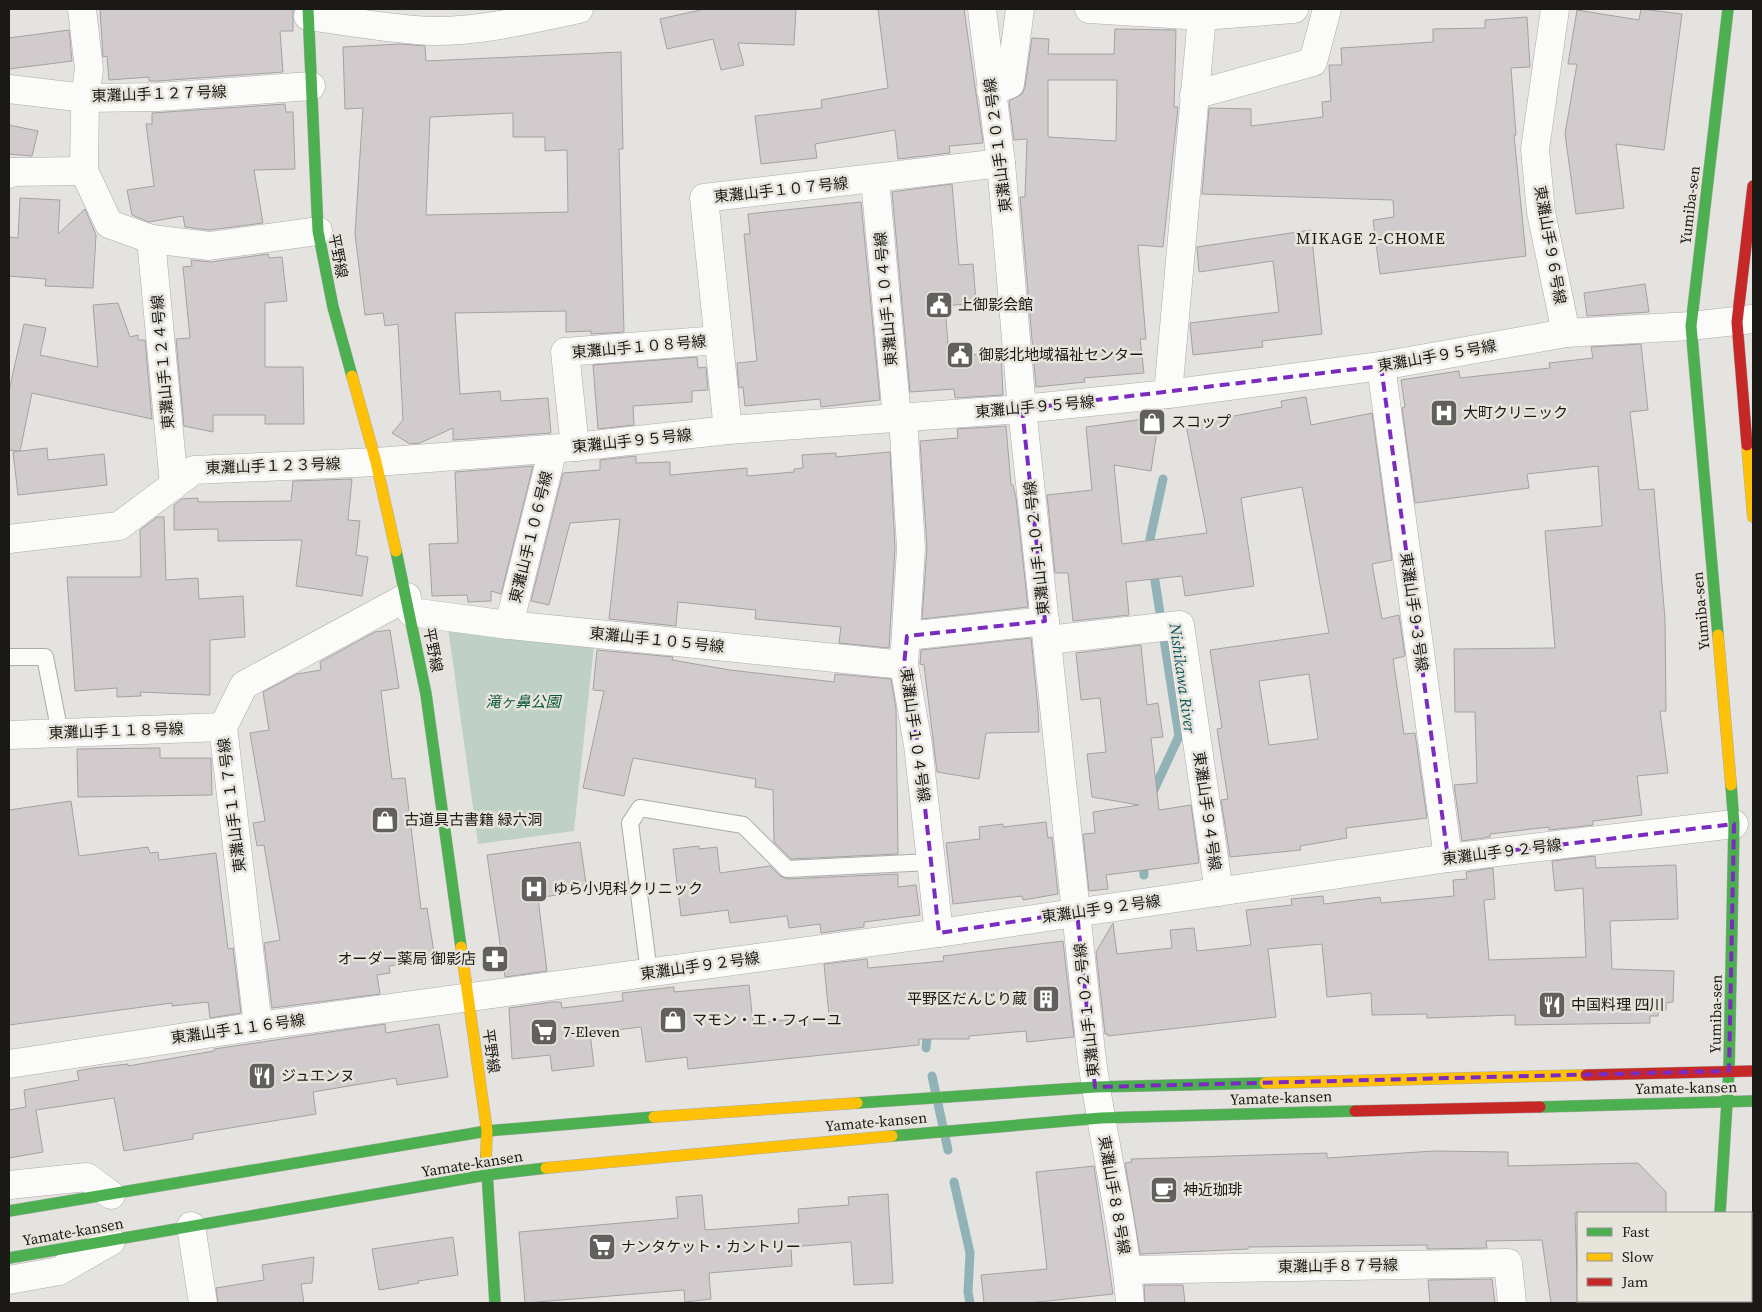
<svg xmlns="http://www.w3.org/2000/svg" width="1762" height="1312" font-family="'Source Serif 4','Noto Sans JP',serif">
<rect width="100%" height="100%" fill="#e4e3df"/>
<path fill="#bfd1c6" d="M448,627L594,646L574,831L478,844Z"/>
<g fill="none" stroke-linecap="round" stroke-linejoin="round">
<g stroke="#91b2b6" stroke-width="9">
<path d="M1152,552L1150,539L1163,479"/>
<path d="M1152,794L1179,736L1153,568"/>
<path d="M1143,860L1144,875"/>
<path d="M926,1048L928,1027"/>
<path d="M932,1076L948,1150"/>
<path d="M954,1182L970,1253L968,1292L970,1303"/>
</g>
</g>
<g fill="#d1cbce" stroke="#a4a2a1" fill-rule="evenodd">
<path d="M100,9H293V31H280L283,72L157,81H149V77L109,80L107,56L103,57Z"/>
<path d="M705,9H796L794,45L738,43L744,65L721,70L713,39L667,49L660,19Z"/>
<path d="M878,9H964L983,143L949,146L950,153L898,159L895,130L815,144L817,158L761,164L755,116L822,108L821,100L888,88Z"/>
<path d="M1641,9L1682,14L1664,150L1616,144L1624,208L1576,214L1565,134L1577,64H1568L1577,10L1639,20Z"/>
<path d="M1527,17L1530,67L1511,68L1516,135H1514L1526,256L1380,274L1373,220L1394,217L1393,200L1202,194L1209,108L1251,109V126L1323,117L1322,102L1331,101L1329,65H1342L1341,48L1433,42V29L1485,28V20Z"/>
<path d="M1115,29L1176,30L1174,107H1178L1163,247L1138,245L1146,339H1140L1144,373L1084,378L1085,382L1036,387L1020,197H1025L1027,139L1014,140L1009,101L1022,94L1025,87L1032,38L1049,39L1048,54H1114ZM1048,80H1117L1116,141L1048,137Z"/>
<path d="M69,30L72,61L9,69V38Z"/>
<path d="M400,44L425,46L426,61L621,52L623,149H619L624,332L591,334V331L566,332V311L455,313L460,394L500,391L501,401L548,398L551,433L453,440V428L420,443L410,444L392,433L403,420L398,324L385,326L383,313L365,315L355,234L363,108L345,109L343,47ZM513,113V137H545V151L567,150L568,212L426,215L430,117Z"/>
<path d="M285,104L286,112H293L295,169L254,170L263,223L209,230L185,227L183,216L149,222L132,215L127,190L154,186L146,124H152V113Z"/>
<path d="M9,125L38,131L32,156L9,154Z"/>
<path d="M952,184L959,265L973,264L976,303L945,306L949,357L1001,352L1003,395L955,398L954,389L910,392L892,192Z"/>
<path d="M20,198L60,200L58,234L85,209L96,235L93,288L45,286L46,279L9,276V237L18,238Z"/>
<path d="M861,202L880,400L821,407L820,399L745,406L743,387L739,388L737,363L757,361L744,234H750L748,214Z"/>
<path d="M1311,230L1322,334L1262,341L1263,347L1193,355L1190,323L1279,312L1273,261L1199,272L1197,247Z"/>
<path d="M268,254L269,258L282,257L287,301L265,303V367H303L304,424H265V415H213V432L184,426L176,339L190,338L183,267L192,266L191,260L211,262Z"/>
<path d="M1645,284L1649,312L1587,316L1584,293Z"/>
<path d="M118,303L130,337L138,335V340H145L152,419L32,393L20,451L9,450V391L24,324L46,328L40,355L98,367L93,305Z"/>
<path d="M1641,344L1648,410L1630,412L1639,490L1654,489L1665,619L1666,711H1660L1668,773L1637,776L1642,815L1593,821V825L1549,830V827L1490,834V837L1462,841L1454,785L1477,783L1475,712H1455L1454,649L1555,648L1545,531L1602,526L1598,466L1527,474L1529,488L1415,503L1402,408L1405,407L1401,380L1459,371L1460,378L1550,368L1549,363L1593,358L1591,347Z"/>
<path d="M697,357L698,368L706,367L708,390L692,391V402L633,406L634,425L598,429L593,365Z"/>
<path d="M1306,397L1311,425L1372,413L1392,560L1372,564L1382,619L1399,615L1405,656L1393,659L1404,734L1415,733L1427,818L1346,828L1347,838L1300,846L1301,850L1230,857L1221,800L1228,799L1217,729L1222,728L1210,650L1329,633L1302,487L1241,498L1254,586L1185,596L1182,576L1126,582L1129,615L1073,621L1068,573H1055L1047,495L1092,490L1086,427L1159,417L1151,471L1114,465L1122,544L1207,533L1186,425L1282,407L1281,401ZM1309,674L1318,739L1269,745L1259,681Z"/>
<path d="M1006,426L1011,485H1013L1016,498L1028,607L922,619L927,547L920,441L958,438L957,429Z"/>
<path d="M47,448L48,460L104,454L107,485L18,495L13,452Z"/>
<path d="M890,452L895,548L889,648L839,643L841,627L755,619L756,610L678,602L676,626L609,619L620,519L570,523L549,605L531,601L563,473L600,470V460L636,456V463L670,462V475L747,468V476L794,472V469L803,468L802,455L836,453V457Z"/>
<path d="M533,466L501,594L491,591V601L468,602L467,595L432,596L429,544L458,543L455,472Z"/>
<path d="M352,479L348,520L360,521L356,555L368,557L362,596L296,586L302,540L218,541V529L174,530V505L182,499L198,498V502L291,501L293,481Z"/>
<path d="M157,517H164L166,580L198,578L199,599L243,596L245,637L210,640V695L140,692L141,696L117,697V688L75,691L67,577H141L140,530Z"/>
<path d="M390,630L399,688L381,691L392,779L405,778L421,909L427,908L435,959L389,966L390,973L377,975L380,994L272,1008L264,943L280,940L264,845L257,846L253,823L265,821L250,733L269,730L263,692L297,674L321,670L320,662L375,632Z"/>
<path d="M1031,638L1038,709L1039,732L986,733L979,779L937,772L924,665L920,664L921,650Z"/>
<path d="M1141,645L1147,705L1158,703L1163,737L1151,738L1159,810L1191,805L1199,863L1106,875L1108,889L1089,891L1083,834L1095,833L1093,812L1139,805L1092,797L1087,754L1106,752L1100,698L1081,700L1076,653Z"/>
<path d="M597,650L673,657L672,660L730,670L834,682L835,674L891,679L896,709L898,854L791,859L774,842L773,790L755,787L756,779L633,758L624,796L583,788L604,691L593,690Z"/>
<path d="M160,748V758H211L212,795L78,797L77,749Z"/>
<path d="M71,801L79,856L148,847L150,853L158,852L159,860L216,853L228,949L233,948L241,1013L210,1018L208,1002L172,1006V1003L9,1025V810Z"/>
<path d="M1046,822L1048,838L1052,837L1058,894L1023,900L1022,896L953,904L946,843L980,839L979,827L1003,824V827Z"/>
<path d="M580,842L587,890L538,898L547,971L505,977L487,855Z"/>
<path d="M699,846V849L717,847L720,873L770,866L780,876L787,879L898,874V887L916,885L920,915L864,922V927L821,933L820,924L789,928L787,916L730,923L728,910L681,916L673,849Z"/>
<path d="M1595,856L1596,868L1676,865L1678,919L1610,921L1612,969L1674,971L1673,1002L1666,1003V1010L1658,1009V1016H1650V1023L1515,1025V1015L1427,1018V1014L1372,1015L1371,993L1327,997L1322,944L1268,949L1276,1017L1108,1036V1034H1105L1096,952L1113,923L1117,954L1172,948L1170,930L1194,928L1197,951L1251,945L1246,910L1292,905L1291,899L1323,896L1324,904L1380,897L1381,903L1454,896L1453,880L1467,879L1466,872L1493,868L1495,899L1484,900L1489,960L1586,957L1583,888L1555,891L1552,861Z"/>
<path d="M1063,941L1074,1037L1027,1042L1026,1031L969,1036V1039H919V1045L688,1069L687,1057L646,1062L641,1027L590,1033L594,1066L552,1071L550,1055L512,1059L509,1008L552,1002H561L562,1008L623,1001L622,993L674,987V992L749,985L753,1023L829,1016L824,964L867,959L868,968L944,961L943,956Z"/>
<path d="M385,1024L386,1033L439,1024L448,1077L397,1085L396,1078L313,1092L316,1114L193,1134V1139L124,1151L114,1098L36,1110L43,1152L9,1158V1110L26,1107L24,1090L79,1080L77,1071L93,1068L128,1064V1066L214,1051V1049Z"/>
<path d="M1434,1151L1508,1152V1166L1638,1163L1666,1192V1213H1575L1578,1303H1551L1542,1240L1486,1241L1487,1248L1427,1249V1245L1248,1247V1249L1140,1254L1125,1163L1132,1162L1131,1159L1327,1153V1158Z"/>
<path d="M1094,1166L1113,1294L1029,1303H984L981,1275L1047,1269L1036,1172Z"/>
<path d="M888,1194L893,1283L854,1285L851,1242L791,1247L792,1266L709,1273L711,1299L685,1302L684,1290L525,1303L519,1232L678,1218L676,1197L702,1195L705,1230L799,1223L798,1209L849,1205L848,1197Z"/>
<path d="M453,1237L458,1275L418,1281L419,1283L379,1290L372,1249Z"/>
<path d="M314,1257L312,1283L301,1284L304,1303H218L216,1288L264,1280L262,1265Z"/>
<path d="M1492,1279L1495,1303H1430L1428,1280Z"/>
<path d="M1144,1285H1183L1185,1303H1145Z"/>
</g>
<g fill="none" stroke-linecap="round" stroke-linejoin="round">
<g stroke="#acaba7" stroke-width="18">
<g id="lane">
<path d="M9,657H45L60,733"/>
<path d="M649,973L630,823L640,808L743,825L787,869L931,862"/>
</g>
</g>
<g stroke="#acaba7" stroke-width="29">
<g id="street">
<path d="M82,9L89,69L85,98L84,171L109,224L151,239L209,246L318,231"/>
<path d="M982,9L1001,163L1022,409L1091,1052C1101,1136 1124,1219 1130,1303"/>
<path d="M1089,9L1202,16L1294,9"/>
<path d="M1555,9L1535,149L1541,212L1566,333"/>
<path d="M308,16C348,21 395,30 434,31C484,31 531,19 579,9"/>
<path d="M9,89L85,98L158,97L311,86"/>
<path d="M991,91L1010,84L1020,9"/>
<path d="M1194,95L1313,62L1327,9"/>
<path d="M9,174L10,172L84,171"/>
<path d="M875,180L897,418"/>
<path d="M151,239L174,485"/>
<path d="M1381,366L1448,858"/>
<path d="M1168,394L1202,16"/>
<path d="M903,417L911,548L904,665L918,745L939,933"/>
<path d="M728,430L704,198L1001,163"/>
<path d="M575,447L565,352L718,340"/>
<path d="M9,539L119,526L194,470L376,462L575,447L728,430L1022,409L1168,394L1381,366L1566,333L1691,326L1753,319"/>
<path d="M411,612L509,625L904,665"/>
<path d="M509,625L553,449"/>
<path d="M907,636L1045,621"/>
<path d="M1048,640L1180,625L1219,892"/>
<path d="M9,735L223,727"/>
<path d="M258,1026L223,727L244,685L407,597"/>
<path d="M9,1064L258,1026L939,933L1448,858L1734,824"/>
<path d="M9,1185L87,1177L111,1195"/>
<path d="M191,1226L203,1303"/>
<path d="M1128,1270L1508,1263L1512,1303"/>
<path d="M9,1280L59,1271L111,1241"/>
</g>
</g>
<g stroke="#acaba7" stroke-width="12">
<g id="fast">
<path d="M308,9L318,231L333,307L352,376"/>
<path d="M396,551L426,694L461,947"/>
<path d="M1718,635L1691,326L1728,9"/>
<path d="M857,1103L1095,1087L1265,1083"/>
<path d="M1540,1107L1753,1101"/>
<path d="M892,1136L1101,1118L1355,1111"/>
<path d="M486,1155L495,1303"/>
<path d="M9,1211L487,1131L654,1117"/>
<path d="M1720,1213L1729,1071L1734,824L1731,785"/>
<path d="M9,1258L486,1175L546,1168"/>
<path d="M1713,1301V1303"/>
</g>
</g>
<g stroke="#acaba7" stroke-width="12">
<g id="slow">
<path d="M352,376L376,462L396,551"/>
<path d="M1747,445L1753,517"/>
<path d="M1718,635L1731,785"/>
<path d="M461,947L487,1131L486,1155"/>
<path d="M1265,1083L1586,1075"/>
<path d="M654,1117L857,1103"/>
<path d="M546,1168L892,1136"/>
<path d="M1751,1292L1753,1252"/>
</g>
</g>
<g stroke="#acaba7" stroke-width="12">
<g id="jam">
<path d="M1747,445L1737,322L1753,186"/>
<path d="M1586,1075L1753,1071"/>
<path d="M1355,1111L1540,1107"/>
</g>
</g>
<use href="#lane" stroke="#fbfbfa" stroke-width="16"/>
<use href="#street" stroke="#fbfbfa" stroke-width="28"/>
<use href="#fast" stroke="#4caf50" stroke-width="11"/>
<use href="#slow" stroke="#ffc107" stroke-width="11"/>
<use href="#jam" stroke="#c62828" stroke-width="11"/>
</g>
<path fill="none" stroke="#7b2cbf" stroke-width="4" stroke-dasharray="10 6" stroke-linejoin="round" d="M1381,366L1448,858L1734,824L1729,1071L1095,1087L1077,912L939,933L918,745L904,665L907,636L1045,621L1022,409Z"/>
<defs>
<g id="civic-square" transform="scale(1.4375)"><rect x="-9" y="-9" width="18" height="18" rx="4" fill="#61605c" stroke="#e7e4dc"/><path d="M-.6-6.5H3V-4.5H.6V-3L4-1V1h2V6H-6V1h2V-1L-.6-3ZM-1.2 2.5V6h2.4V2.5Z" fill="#fff"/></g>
<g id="hospital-square" transform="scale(1.4375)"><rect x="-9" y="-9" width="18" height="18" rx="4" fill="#61605c" stroke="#e7e4dc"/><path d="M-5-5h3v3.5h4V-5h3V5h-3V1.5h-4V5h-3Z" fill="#fff"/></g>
<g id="shop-square" transform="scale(1.4375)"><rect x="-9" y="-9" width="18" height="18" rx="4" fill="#61605c" stroke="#e7e4dc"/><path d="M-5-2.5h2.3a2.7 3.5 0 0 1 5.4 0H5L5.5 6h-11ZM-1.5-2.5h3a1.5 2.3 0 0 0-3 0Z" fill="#fff"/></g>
<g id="pharmacy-square" transform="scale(1.4375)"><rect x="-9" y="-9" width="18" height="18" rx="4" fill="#61605c" stroke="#e7e4dc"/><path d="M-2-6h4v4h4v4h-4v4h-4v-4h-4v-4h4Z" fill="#fff"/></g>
<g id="building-square" transform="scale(1.4375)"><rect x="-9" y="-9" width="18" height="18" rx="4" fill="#61605c" stroke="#e7e4dc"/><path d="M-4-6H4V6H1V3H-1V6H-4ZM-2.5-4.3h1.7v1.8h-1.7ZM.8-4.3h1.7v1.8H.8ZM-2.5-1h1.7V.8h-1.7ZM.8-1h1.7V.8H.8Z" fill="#fff"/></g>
<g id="restaurant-square" transform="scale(1.4375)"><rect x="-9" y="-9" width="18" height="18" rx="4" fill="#61605c" stroke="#e7e4dc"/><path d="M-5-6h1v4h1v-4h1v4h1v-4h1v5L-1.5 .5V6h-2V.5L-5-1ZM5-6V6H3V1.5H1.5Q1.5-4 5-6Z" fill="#fff"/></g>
<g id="supermarket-square" transform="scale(1.4375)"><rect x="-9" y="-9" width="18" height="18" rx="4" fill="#61605c" stroke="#e7e4dc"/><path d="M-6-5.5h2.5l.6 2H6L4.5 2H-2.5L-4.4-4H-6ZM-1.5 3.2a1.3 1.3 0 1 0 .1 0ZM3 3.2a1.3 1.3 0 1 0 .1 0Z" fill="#fff"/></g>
<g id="cafe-square" transform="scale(1.4375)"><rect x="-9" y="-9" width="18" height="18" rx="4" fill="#61605c" stroke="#e7e4dc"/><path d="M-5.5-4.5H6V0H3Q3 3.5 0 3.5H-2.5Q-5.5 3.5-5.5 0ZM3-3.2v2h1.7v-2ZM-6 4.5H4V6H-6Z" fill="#fff"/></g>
</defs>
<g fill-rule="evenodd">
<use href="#civic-square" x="939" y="305"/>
<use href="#civic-square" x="960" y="355"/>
<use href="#hospital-square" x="1444" y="413"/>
<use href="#shop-square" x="1152" y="422"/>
<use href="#shop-square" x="385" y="820"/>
<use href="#hospital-square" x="534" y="889"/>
<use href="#pharmacy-square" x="495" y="959"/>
<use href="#building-square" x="1046" y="999"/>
<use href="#restaurant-square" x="1552" y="1005"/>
<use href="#shop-square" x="673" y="1020"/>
<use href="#supermarket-square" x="544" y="1032"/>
<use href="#restaurant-square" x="262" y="1076"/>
<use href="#cafe-square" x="1164" y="1190"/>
<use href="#supermarket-square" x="602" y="1247"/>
</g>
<g text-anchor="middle" stroke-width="5" stroke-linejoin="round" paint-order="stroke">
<g font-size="15" fill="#1a1916" stroke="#e7e4dc">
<text transform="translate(159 94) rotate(-2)" y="5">東灘山手１２７号線</text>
<text transform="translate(998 145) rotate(-97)" y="5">東灘山手１０２号線</text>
<text transform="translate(781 190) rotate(-6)" y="5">東灘山手１０７号線</text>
<text transform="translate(1690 205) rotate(-83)" y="5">Yumiba-sen</text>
<text transform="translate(1550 245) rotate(80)" y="5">東灘山手９６号線</text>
<text transform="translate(338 256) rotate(79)" y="5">平野線</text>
<text transform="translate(886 299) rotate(-95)" y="5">東灘山手１０４号線</text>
<text transform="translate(639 347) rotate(-5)" y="5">東灘山手１０８号線</text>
<text transform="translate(1437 356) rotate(-10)" y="5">東灘山手９５号線</text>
<text transform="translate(163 362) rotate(-95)" y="5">東灘山手１２４号線</text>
<text transform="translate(1035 407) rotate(-5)" y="5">東灘山手９５号線</text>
<text transform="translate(632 441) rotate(-6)" y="5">東灘山手９５号線</text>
<text transform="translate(273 466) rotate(-2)" y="5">東灘山手１２３号線</text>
<text transform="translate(531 537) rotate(-76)" y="5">東灘山手１０６号線</text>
<text transform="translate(1037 548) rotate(-96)" y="5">東灘山手１０２号線</text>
<text transform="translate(1701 611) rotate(-95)" y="5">Yumiba-sen</text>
<text transform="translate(1414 612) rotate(82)" y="5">東灘山手９３号線</text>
<text transform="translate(657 640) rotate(6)" y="5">東灘山手１０５号線</text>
<text transform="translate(433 650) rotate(79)" y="5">平野線</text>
<text transform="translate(116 731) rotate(-2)" y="5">東灘山手１１８号線</text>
<text transform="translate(915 735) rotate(82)" y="5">東灘山手１０４号線</text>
<text transform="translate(232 805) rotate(-97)" y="5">東灘山手１１７号線</text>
<text transform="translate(1207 811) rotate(82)" y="5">東灘山手９４号線</text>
<text transform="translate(1502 852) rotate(-7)" y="5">東灘山手９２号線</text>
<text transform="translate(1101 909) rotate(-8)" y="5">東灘山手９２号線</text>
<text transform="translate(700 966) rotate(-8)" y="5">東灘山手９２号線</text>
<text transform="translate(1087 1010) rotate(-96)" y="5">東灘山手１０２号線</text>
<text transform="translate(1716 1014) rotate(-89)" y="5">Yumiba-sen</text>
<text transform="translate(238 1029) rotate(-8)" y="5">東灘山手１１６号線</text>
<text transform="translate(491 1051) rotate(82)" y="5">平野線</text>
<text transform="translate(1686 1088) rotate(-1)" y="5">Yamate-kansen</text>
<text transform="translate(1281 1098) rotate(-2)" y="5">Yamate-kansen</text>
<text transform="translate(876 1122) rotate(-5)" y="5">Yamate-kansen</text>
<text transform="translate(472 1164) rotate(-9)" y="5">Yamate-kansen</text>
<text transform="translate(1114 1195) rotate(80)" y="5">東灘山手８８号線</text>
<text transform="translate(73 1232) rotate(-10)" y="5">Yamate-kansen</text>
<text transform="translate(1338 1266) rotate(-1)" y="5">東灘山手８７号線</text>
</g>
<g font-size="15" fill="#1a1916" stroke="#e7e4dc" text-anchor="start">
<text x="958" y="310">上御影会館</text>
<text x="979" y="360">御影北地域福祉センター</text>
<text x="1463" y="418">大町クリニック</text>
<text x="1171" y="427">スコップ</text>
<text x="404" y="825">古道具古書籍 緑六洞</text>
<text x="553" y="894">ゆら小児科クリニック</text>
<text x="476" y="964" text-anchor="end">オーダー薬局 御影店</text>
<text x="1027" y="1004" text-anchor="end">平野区だんじり蔵</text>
<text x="1571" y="1010">中国料理 四川</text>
<text x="692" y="1025">マモン・エ・フィーユ</text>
<text x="563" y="1037">7-Eleven</text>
<text x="281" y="1081">ジュエンヌ</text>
<text x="1183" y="1195">神近珈琲</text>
<text x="621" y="1252">ナンタケット・カントリー</text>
</g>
<g font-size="15" font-style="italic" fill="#0b573d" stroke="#e7e4dc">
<text x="523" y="707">滝ヶ鼻公園</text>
</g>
<g font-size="16" letter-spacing="1" fill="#1a1916" stroke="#e7e4dc">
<text x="1371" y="244">MIKAGE 2-CHOME</text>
</g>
<g font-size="16" font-style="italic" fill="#0c535c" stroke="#e7e4dc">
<text transform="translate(1183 678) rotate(82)" y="6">Nishikawa River</text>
</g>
</g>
<rect width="1762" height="1312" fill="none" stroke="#1a1916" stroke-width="20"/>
<rect x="1577" y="1212" width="175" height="90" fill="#e7e4dc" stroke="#95938d"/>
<rect x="1587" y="1228" width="25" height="8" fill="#4caf50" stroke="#95938d"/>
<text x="1622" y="1237" font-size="15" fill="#1a1916">Fast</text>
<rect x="1587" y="1253" width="25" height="8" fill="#ffc107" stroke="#95938d"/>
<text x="1622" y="1262" font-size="15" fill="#1a1916">Slow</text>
<rect x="1587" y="1278" width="25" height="8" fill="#c62828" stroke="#95938d"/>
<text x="1622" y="1287" font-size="15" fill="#1a1916">Jam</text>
</svg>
